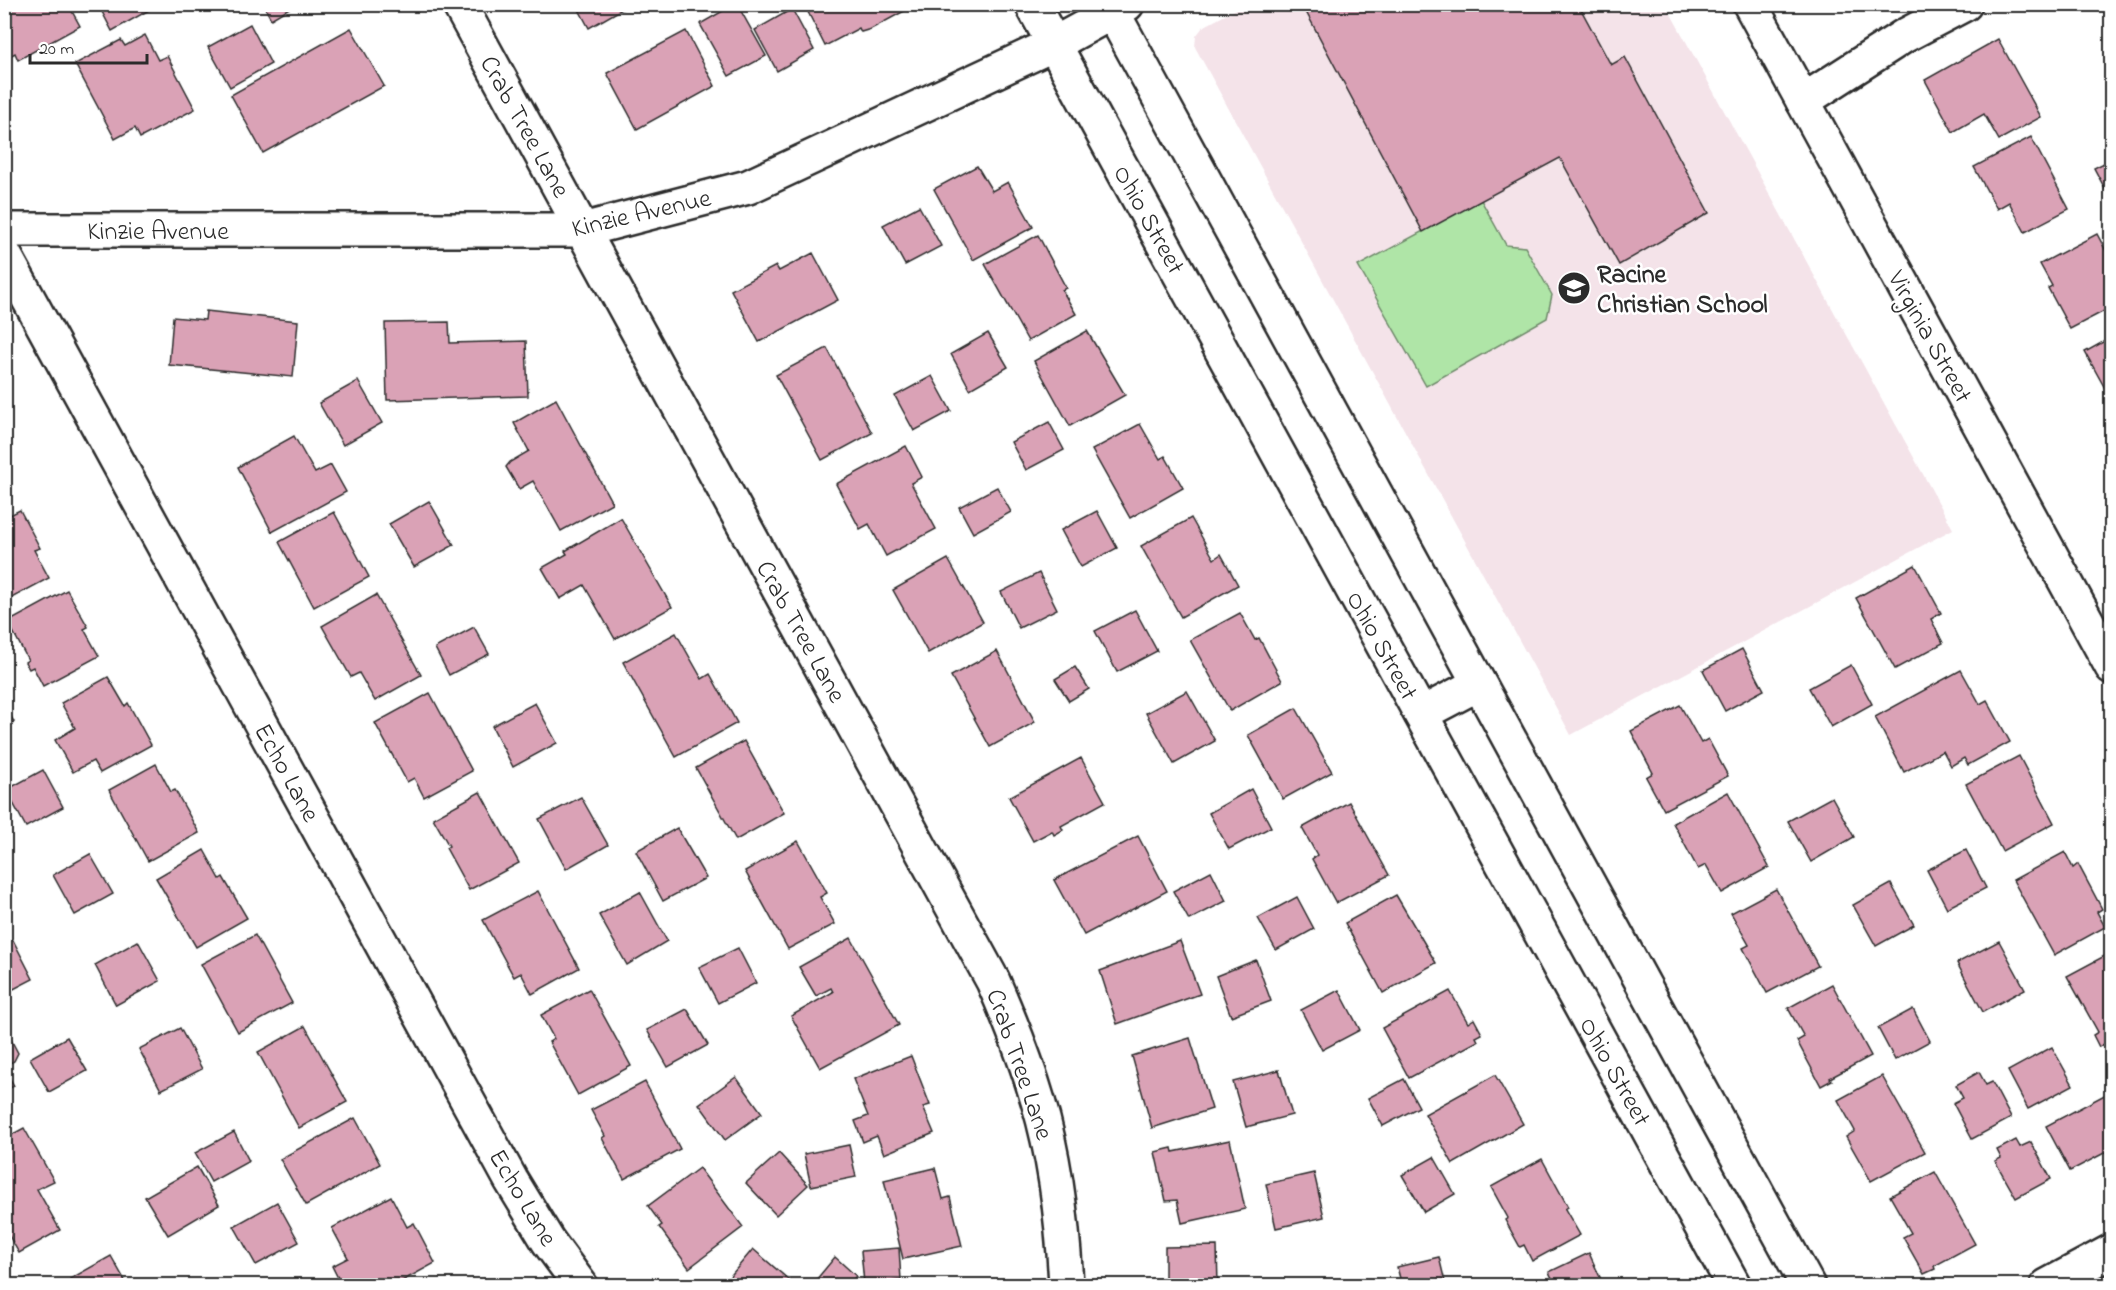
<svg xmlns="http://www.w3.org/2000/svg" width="2116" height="1290" font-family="'Indie Flower',sans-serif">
<rect width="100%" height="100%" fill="#fff"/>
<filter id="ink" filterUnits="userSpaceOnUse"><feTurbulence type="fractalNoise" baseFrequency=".0167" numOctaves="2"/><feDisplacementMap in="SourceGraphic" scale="12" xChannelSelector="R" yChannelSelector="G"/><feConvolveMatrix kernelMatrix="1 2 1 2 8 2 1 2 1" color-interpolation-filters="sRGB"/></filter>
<g filter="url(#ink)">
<path fill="#f4e3e9" d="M1244,5H1666L1953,529L1571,735L1195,47L1196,36L1203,27Z"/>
<path fill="#afe5a7" stroke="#6d8869" stroke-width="1.5" d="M1481,200L1506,245L1525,247L1552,295L1547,318L1426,386L1358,266Z"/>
<g fill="#daa2b6" stroke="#2b2b2b" stroke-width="1.5">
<path d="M4,4H68L80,26L18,60L15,53L8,57L4,50Z"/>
<path d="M98,4H149L151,9L112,31Z"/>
<path d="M263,4H296L271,19Z"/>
<path d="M576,4H631L589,28Z"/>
<path d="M735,4H737L766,56L729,76L700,24Z"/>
<path d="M804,4H908L910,8L871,29L861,32L859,28L825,46Z"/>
<path d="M1311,4H1578L1611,65L1625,57L1709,213L1619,265L1560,158L1423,232L1304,8Z"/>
<path d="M792,9L814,50L777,71L755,30Z"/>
<path d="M250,24L271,64L230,87L208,47Z"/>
<path d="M351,28L384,86L263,153L231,95Z"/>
<path d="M686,31L715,86L637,129L607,73Z"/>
<path d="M145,35L158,60L167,56L195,109L140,138L135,128L115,139L75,64L121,40L125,46Z"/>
<path d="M1998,39L2041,117L1999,140L1984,114L1953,132L1925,80Z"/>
<path d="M2031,137L2069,209L2025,232L2009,202L1997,209L1974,167Z"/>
<path d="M2112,159V202L2094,168Z"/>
<path d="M977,166L992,191L1008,182L1033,227L973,260L934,189Z"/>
<path d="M919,206L941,246L905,265L883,225Z"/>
<path d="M2097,234L2112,262V307L2070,329L2048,288L2052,286L2040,264Z"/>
<path d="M1038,235L1066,288L1062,290L1076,314L1028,341L985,264Z"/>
<path d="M813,253L838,300L759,342L731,290L776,266L779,271Z"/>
<path d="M206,311L298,321L293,377L169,365L173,317L205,320Z"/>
<path d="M449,322L450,343L526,341L528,396L387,400L385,323Z"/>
<path d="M1087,331L1125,395L1070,426L1034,361Z"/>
<path d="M988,333L1008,367L970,389L951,354Z"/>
<path d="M2112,337V401L2085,352Z"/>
<path d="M827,348L872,433L822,460L776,375Z"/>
<path d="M932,376L951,411L914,431L895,396Z"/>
<path d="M358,381L382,423L343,445L319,403Z"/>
<path d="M556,399L612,503L561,531L533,481L519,489L506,467L510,462L529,451L514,423Z"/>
<path d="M1049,422L1064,450L1026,470L1011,442Z"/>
<path d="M1140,424L1160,459L1165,456L1183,488L1130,518L1092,450Z"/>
<path d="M294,436L315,473L331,465L346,492L272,532L238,467Z"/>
<path d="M906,446L922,477L911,483L936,529L886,556L869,524L860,529L836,484Z"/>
<path d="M997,487L1011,512L973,533L959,507Z"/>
<path d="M429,501L454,545L414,567L389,524Z"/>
<path d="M20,510L40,548L34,550L49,578L4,602V518Z"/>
<path d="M1097,511L1117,548L1081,567L1061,530Z"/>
<path d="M334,512L369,577L314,607L279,542Z"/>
<path d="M621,518L672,607L615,639L584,585L560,599L542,568L567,554L565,551Z"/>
<path d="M1191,518L1214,559L1221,554L1238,585L1181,617L1141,546Z"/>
<path d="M948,559L983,622L928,653L893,590Z"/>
<path d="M1915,565L1941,613L1931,619L1943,643L1895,669L1856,598Z"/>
<path d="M1039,573L1057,609L1019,628L1001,592Z"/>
<path d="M67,590L88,627L84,629L99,656L43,686L33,667L29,669L25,662L28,660L8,622Z"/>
<path d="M376,595L421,675L375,701L359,673L351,677L322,626Z"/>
<path d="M1135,610L1157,651L1117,672L1095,631Z"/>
<path d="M1240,613L1255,640L1259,638L1282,681L1230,711L1190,640Z"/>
<path d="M474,627L489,654L449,675L435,648Z"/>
<path d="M676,633L702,679L710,674L737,723L676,757L623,662Z"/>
<path d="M1742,649L1764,690L1725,711L1703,670Z"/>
<path d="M997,651L1035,722L990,747L951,676Z"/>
<path d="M1851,665L1872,704L1831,727L1809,688Z"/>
<path d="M1075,667L1089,689L1069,701L1055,679Z"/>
<path d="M1961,670L1980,704L1987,700L2010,742L1968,765L1964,758L1951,766L1943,751L1904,772L1875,717Z"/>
<path d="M108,677L125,706L128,703L151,745L100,773L93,761L73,772L55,740L75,728L61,703Z"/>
<path d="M1187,691L1215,741L1174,764L1146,713Z"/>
<path d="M430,693L472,771L424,797L414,778L407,782L375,723Z"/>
<path d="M535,703L557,743L513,767L492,726Z"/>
<path d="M4,705L14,722L4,727Z"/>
<path d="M1680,705L1701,743L1708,739L1728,776L1664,810L1646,777L1653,773L1631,731Z"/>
<path d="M1296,708L1332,772L1283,799L1248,735Z"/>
<path d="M744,741L784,813L736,840L696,768Z"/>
<path d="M2019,756L2054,823L2002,851L1966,784Z"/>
<path d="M1081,758L1105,802L1061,826L1063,830L1054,835L1052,831L1033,841L1009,797Z"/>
<path d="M156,764L171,792L175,790L199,833L148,861L109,790Z"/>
<path d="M43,770L63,807L26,827L6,790Z"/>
<path d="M1251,789L1271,827L1229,849L1209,813Z"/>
<path d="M480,792L519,863L469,890L446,848L449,846L433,818Z"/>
<path d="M1728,792L1769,867L1722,893L1706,865L1698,869L1673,823Z"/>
<path d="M581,797L608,845L566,869L539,819Z"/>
<path d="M1832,797L1854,837L1811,862L1788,821Z"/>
<path d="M1349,802L1389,875L1336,903L1312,859L1317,855L1302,828Z"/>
<path d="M677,828L706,878L663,901L636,851Z"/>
<path d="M1138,836L1167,891L1084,935L1054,880Z"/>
<path d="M798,841L827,893L820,897L835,924L788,949L745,871Z"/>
<path d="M204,850L220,879L223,877L247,918L196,947L156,878Z"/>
<path d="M1966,850L1986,888L1947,908L1927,870Z"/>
<path d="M2065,852L2073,868L2078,864L2102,909L2097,912L2105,927L2054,955L2013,880Z"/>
<path d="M90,854L113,894L75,915L53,875Z"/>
<path d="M1211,871L1226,901L1189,920L1173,891Z"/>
<path d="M1891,884L1914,925L1876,946L1853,905Z"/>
<path d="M1776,889L1818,966L1767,993L1743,948L1749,945L1731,913Z"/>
<path d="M538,891L579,968L532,994L521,973L514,977L483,920Z"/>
<path d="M640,892L667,941L627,965L599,915Z"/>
<path d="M1396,895L1436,963L1383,993L1345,923Z"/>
<path d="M1297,897L1314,929L1276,950L1258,918Z"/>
<path d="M255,935L292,1003L238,1032L201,964Z"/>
<path d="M851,938L899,1025L820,1068L791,1016L833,992L831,988L816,996L799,967Z"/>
<path d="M13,940L33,979L4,994V944Z"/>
<path d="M138,941L160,981L116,1005L95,965Z"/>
<path d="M1180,941L1200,994L1117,1024L1100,971Z"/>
<path d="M1999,941L2025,989L1983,1012L1957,963Z"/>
<path d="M738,948L756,983L718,1003L699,967Z"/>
<path d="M2112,952V1044L2106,1047L2104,1044L2099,1047L2093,1035L2098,1032L2067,976Z"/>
<path d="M1256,960L1271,1001L1231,1016L1216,976Z"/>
<path d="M1832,984L1871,1056L1830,1078L1832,1080L1821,1086L1797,1041L1804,1037L1788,1008Z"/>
<path d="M589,989L631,1066L578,1095L549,1042L554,1039L541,1015Z"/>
<path d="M1339,990L1360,1030L1322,1050L1301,1010Z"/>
<path d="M1450,991L1468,1023L1474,1019L1482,1034L1476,1037L1478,1041L1409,1078L1382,1028Z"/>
<path d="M687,1009L708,1045L668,1067L647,1030Z"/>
<path d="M1913,1009L1930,1041L1895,1060L1878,1028Z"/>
<path d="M305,1026L347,1102L299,1128L258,1052Z"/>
<path d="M180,1028L202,1069L161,1090L139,1049Z"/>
<path d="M7,1032L18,1053L14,1061L4,1066V1033Z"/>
<path d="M67,1037L87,1071L49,1092L30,1058Z"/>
<path d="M1190,1038L1212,1109L1152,1128L1132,1056Z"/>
<path d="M2052,1047L2073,1085L2028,1109L2008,1071Z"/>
<path d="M911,1056L930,1105L923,1107L934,1133L884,1154L877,1136L863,1142L855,1121L868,1116L853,1079Z"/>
<path d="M4,1068L14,1086L4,1091Z"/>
<path d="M1279,1070L1292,1115L1246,1127L1233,1082Z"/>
<path d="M1979,1072L1986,1085L1992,1082L2011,1118L1972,1139L1953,1103L1963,1098L1956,1085Z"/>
<path d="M1495,1075L1523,1124L1453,1164L1425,1114Z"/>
<path d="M1882,1076L1925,1152L1871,1181L1846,1137L1855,1131L1838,1100Z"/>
<path d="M736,1077L762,1113L725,1140L699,1104Z"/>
<path d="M1404,1079L1419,1107L1383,1126L1368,1098Z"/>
<path d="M645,1082L680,1149L624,1179L602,1138L605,1136L591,1110Z"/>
<path d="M2112,1091V1149L2070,1171L2046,1126Z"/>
<path d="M355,1118L380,1164L306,1205L280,1159Z"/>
<path d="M24,1128L54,1181L37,1189L60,1230L19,1253L4,1227V1139Z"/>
<path d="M234,1132L249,1161L211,1182L195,1153Z"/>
<path d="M1230,1140L1245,1209L1182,1223L1177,1200L1166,1201L1155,1152L1172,1148L1173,1152Z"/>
<path d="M2016,1140L2020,1147L2031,1142L2051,1179L2016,1198L1995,1161L2001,1158L1997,1150Z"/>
<path d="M849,1145L856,1177L811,1186L804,1154Z"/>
<path d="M779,1153L808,1185L776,1215L746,1183Z"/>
<path d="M1434,1157L1455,1194L1424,1212L1402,1175Z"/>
<path d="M1542,1159L1568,1207L1565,1209L1580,1235L1532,1261L1524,1245L1520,1247L1505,1220L1508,1218L1491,1187Z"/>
<path d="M197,1167L219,1205L168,1235L145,1197Z"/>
<path d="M699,1168L743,1227L689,1268L659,1227L662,1225L648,1206Z"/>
<path d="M935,1168L943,1199L950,1197L962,1246L903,1259L884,1180Z"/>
<path d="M1935,1172L1975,1244L1934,1266L1935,1269L1924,1274L1903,1237L1911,1233L1890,1196Z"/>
<path d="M1314,1173L1324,1217L1276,1228L1266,1184Z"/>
<path d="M391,1196L407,1227L414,1223L435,1263L393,1286H363L362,1284L358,1286H342L332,1266L348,1258L332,1228Z"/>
<path d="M277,1202L299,1242L256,1265L234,1226Z"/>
<path d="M1217,1246L1218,1286H1165V1247Z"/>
<path d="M899,1248L901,1280L864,1283L861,1251Z"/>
<path d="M753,1249L796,1286H722Z"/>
<path d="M1589,1253L1604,1286H1556L1549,1272Z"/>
<path d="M111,1256L128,1286H74L70,1279Z"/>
<path d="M835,1257L856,1276L848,1286H811Z"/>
<path d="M1439,1257L1446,1286H1402L1397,1267Z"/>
</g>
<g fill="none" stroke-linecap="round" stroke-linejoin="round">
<g stroke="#2b2b2b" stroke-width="38">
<g id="minor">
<path d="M459,4L993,981C1010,1020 1026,1060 1038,1101C1056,1161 1063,1223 1066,1286"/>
<path d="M1032,4L1734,1286"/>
<path d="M1108,4L1808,1286"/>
<path d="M1750,4L2112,667"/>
<path d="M1803,101L1904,36L1965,4"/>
<path d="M4,230H583L748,187L1054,44L1127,4"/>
<path d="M4,254L511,1180L548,1241L581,1286"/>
<path d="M1421,714L1478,684"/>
<path d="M2047,1286L2112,1251"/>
</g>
</g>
<use href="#minor" stroke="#fff" stroke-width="33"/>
</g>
</g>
<defs>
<g id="school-disc" transform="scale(1.725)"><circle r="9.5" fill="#2b2b2b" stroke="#fff"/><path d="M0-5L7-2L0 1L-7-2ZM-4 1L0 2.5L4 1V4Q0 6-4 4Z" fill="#fff"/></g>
</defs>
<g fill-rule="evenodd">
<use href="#school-disc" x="1574" y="288"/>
</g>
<g text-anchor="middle" stroke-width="5" stroke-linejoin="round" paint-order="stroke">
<g font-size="26" fill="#2b2b2b" stroke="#fff">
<text transform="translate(526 126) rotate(61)" y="9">Crab Tree Lane</text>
<text transform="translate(641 212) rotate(-13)" y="9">Kinzie Avenue</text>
<text transform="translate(1150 219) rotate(61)" y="9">Ohio Street</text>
<text x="158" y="239">Kinzie Avenue</text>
<text transform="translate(1931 336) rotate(61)" y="9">Virginia Street</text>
<text transform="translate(802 631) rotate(61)" y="9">Crab Tree Lane</text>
<text transform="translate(1383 645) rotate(61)" y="9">Ohio Street</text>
<text transform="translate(288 772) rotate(61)" y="9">Echo Lane</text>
<text transform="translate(1021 1064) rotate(71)" y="9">Crab Tree Lane</text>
<text transform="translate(1616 1071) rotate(61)" y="9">Ohio Street</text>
<text transform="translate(524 1197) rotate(59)" y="9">Echo Lane</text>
</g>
<g font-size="26" font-weight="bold" fill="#2b2b2b" stroke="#fff" text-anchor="start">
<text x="1597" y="282">Racine<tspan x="1597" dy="30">Christian School</tspan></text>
</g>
</g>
<rect width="2116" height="1290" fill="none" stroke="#fff" stroke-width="24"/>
<rect x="12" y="12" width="2092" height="1266" fill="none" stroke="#2b2b2b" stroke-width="2" filter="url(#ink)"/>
<path d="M30 54v9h117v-9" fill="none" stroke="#2b2b2b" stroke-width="3"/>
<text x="39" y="54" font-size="18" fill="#2b2b2b" stroke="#ffffff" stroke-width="4.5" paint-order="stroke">20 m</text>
</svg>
